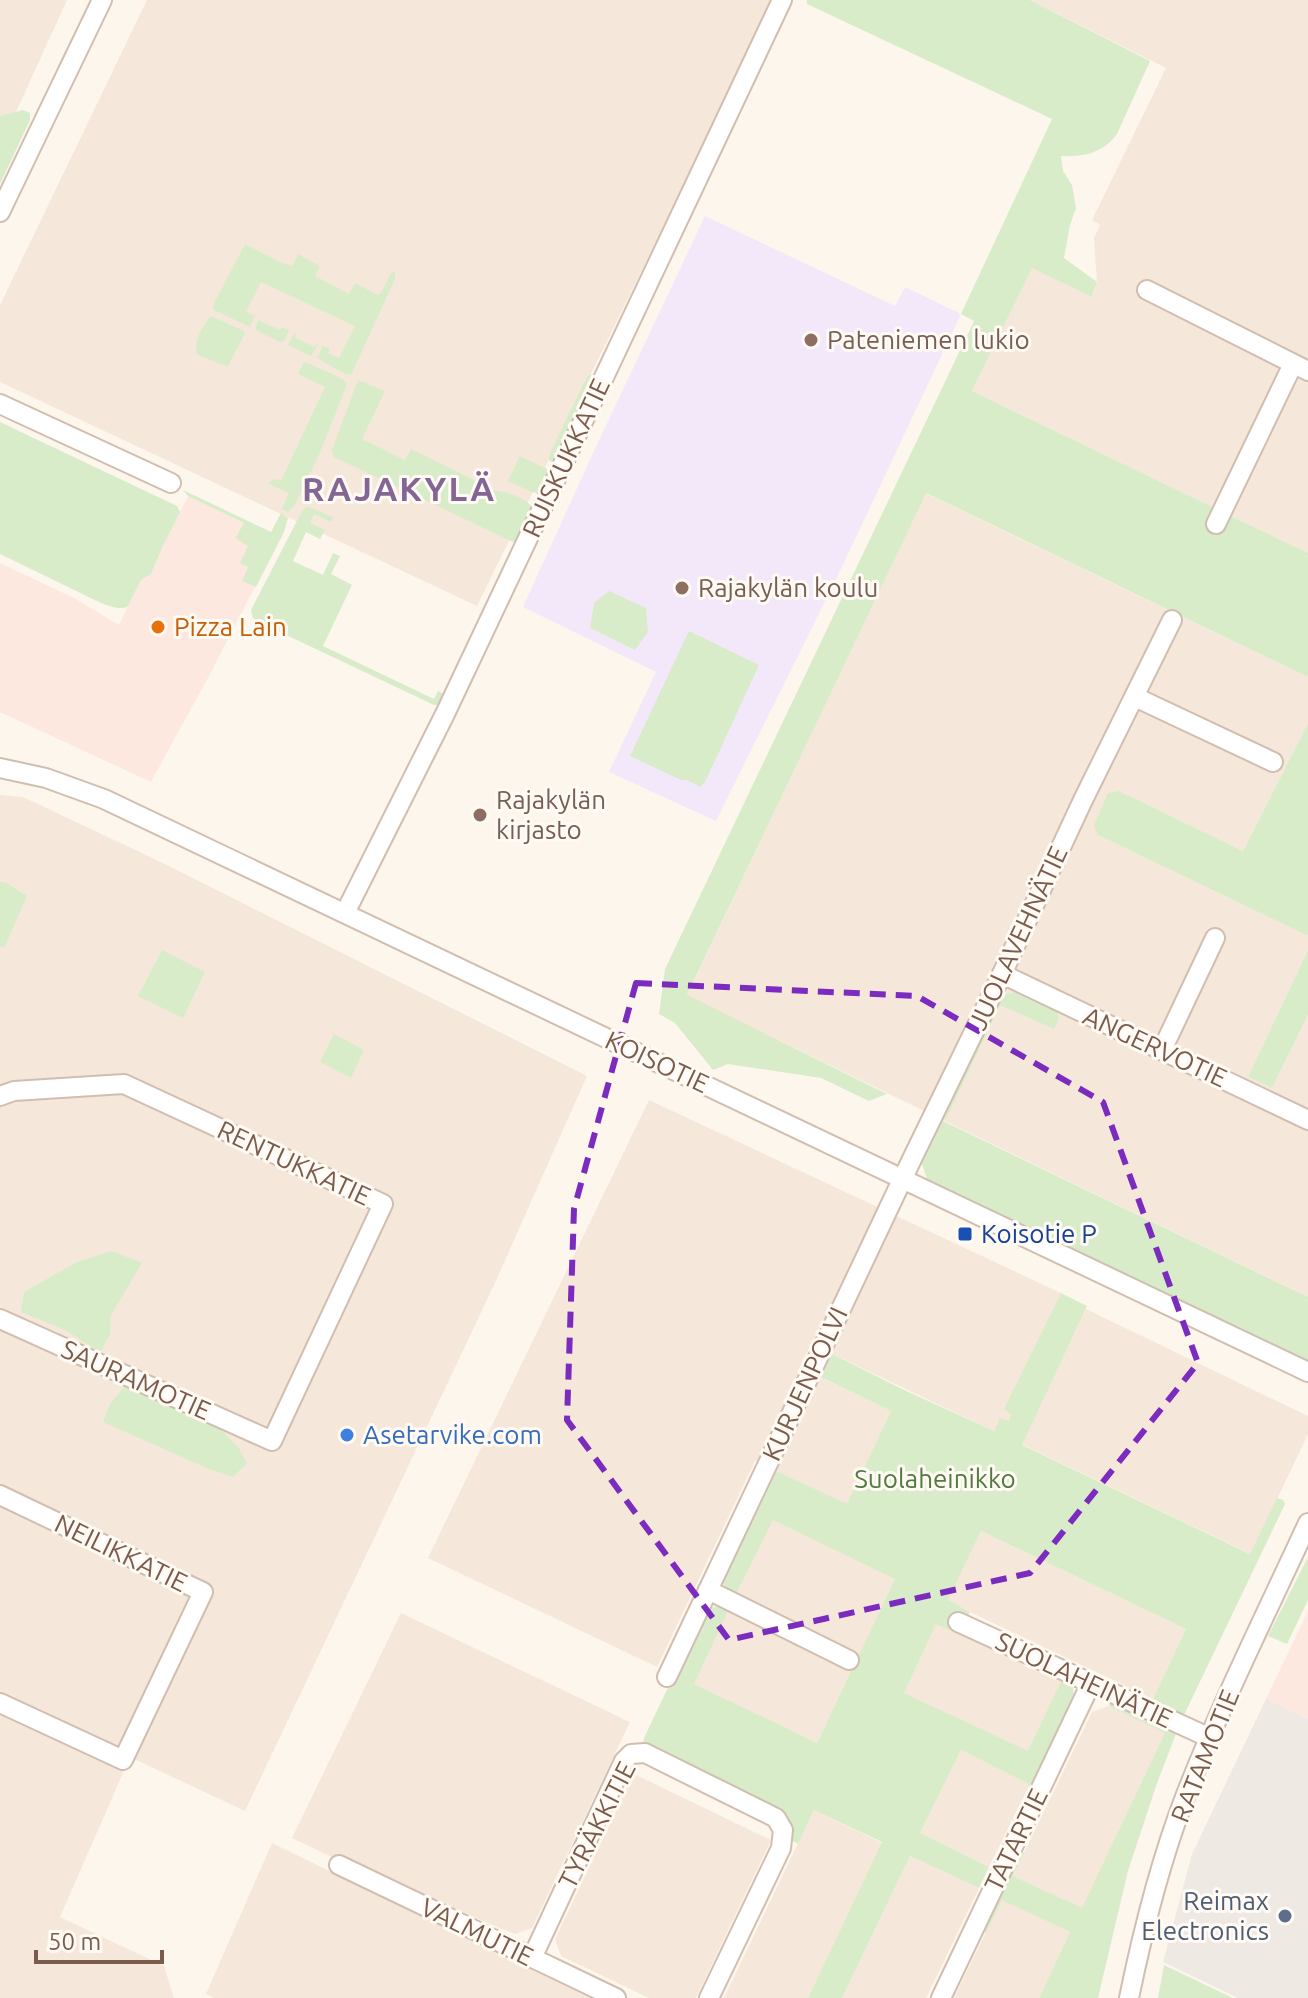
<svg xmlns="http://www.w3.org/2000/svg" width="1308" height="1998" font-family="Ubuntu,sans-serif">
<rect width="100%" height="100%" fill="#fdf6ec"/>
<g fill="#f5e8da">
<path d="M0,0H67L15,114L0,116Z"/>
<path d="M147,0H771L769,11L477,606L0,382V305Z"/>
<path d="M1030,0H1308V553L972,391L1032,267L1093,296L1097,282L1094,238L1100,225L1092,220L1166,68Z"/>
<path d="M925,493L1308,677V723L1243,851L1119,791L1098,835L1308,936V950L1248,1077L1272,1088L1308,1015V1297L687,996Z"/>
<path d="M0,795L23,797L165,864L587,1076L494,1285L245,1811L130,1757L60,1917L164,1966L174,1998H0Z"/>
<path d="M649,1100L1061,1293L1005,1409L1011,1413L1009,1421L994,1431L811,1344L800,1367L891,1411L847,1505L755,1461L657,1667L428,1558Z"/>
<path d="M1086,1309L1308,1416V1434L1251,1554L1021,1444Z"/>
<path d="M772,1519L896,1578L817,1743L693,1684Z"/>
<path d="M981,1531L1186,1629L1153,1699L947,1601Z"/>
<path d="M401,1613L630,1722L532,1928L515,1934L357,1869L292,1838Z"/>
<path d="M936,1623L1061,1682L1028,1752L904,1693Z"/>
<path d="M1109,1706L1166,1733L1082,1909L1013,1876L1092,1712Z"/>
<path d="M961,1750L1030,1784L989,1867L920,1833Z"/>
<path d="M634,1774L771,1840L696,1998H649L561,1956L555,1939Z"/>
<path d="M814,1810L882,1843L808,1998H724Z"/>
<path d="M272,1843L590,1998H214L206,1994Z"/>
<path d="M910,1856L979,1888L926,1998H842Z"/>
<path d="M1002,1899L1070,1932L1039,1998H954Z"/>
</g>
<g fill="#fde8e0">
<path d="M188,496L279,540L210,674L151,782L0,712V563L74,598L119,625L141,580L151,574L162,548Z"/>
<path d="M1308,1611V1719L1266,1699Z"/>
</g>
<path fill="#efe9e4" d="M1266,1699L1308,1719V1998H1238L1163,1962L1192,1854Z"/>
<path fill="#f3e8fa" d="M705,216L895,306L905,287L961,314L841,569L716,821L609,772L656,672L523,607L594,451Z"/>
<g fill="#d8ecc9">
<path d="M807,0H1030L1150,61L1117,134C1103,153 1084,157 1061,156L1063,171L1072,185L1076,208L1070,225L1064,258L1097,282L1092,297L1032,268L972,391L1308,553V677L926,493L687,995L887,1094L869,1101L821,1078L728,1064L713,1070L675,1023L659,1014L665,969L974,321L961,314L1052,119L807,4Z"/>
<path d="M23,110L30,113V120L0,184V116Z"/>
<path d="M245,244L280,262L292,266L298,254L320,266L315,276L349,294L355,283L378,295L381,293L391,273L395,272V279L351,375L345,374L317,358L323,346L330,349L328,353L339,358L355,326L261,282L246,312L252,315L255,314L250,327L214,310L213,305Z"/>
<path d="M211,316L244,331L245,333L228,366H226L198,355C192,343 203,325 211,316Z"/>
<path d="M258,320L280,330L282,327L289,330L284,341L280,342L255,330Z"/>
<path d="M294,333H296L295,338L315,347L317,344L318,345L311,356L288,345Z"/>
<path d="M304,362L308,363L343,379L347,384L319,455L294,506L288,512L282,509L289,493L271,485L269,482L274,479L281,481L325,387L298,374Z"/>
<path d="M590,374L594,378L552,463L549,460L550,453L587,377Z"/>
<path d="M358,380L385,391L362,439L405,460L411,449L496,491C507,491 525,498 532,507V510L517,540L513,542L334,457L332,450Z"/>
<path d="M0,422L177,506L180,512L162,548L151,574L141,580L128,606C120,611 110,606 101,603L0,554Z"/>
<path d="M520,456L551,471L539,493L532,492L508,481Z"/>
<path d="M183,490L271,532L281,513L288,518L284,532L256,587L242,581L248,567L240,563L248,546L238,540L236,537L244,523L188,496Z"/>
<path d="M307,506L333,517L331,522L314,514L310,523L325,530L320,539L306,532L293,561L323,575L333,553L340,556L331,574L352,585L323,646L434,699L438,691L444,694L438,705H434L261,623L253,618L251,610L302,511Z"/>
<path d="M609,591L646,608L648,632L635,650L590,628L594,603Z"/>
<path d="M689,631L759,665L706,780L700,787L687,780H681L630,756Z"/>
<path d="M1308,723V936L1098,835L1094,825L1108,793L1119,791L1243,851Z"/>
<path d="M0,882H5L27,896L4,948L0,946Z"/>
<path d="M162,950L205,972L183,1018L138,996Z"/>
<path d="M1308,950V1015L1272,1088L1248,1077Z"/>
<path d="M1019,991L1057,1009L1059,1018L1054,1029L1000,1005L947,1117L943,1121L1308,1297V1362L927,1179L922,1164L924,1155L997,1000L1001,996Z"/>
<path d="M334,1034L364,1050L351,1078L320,1062Z"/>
<path d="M112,1251L142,1263L111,1315L110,1334L100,1352L65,1330L21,1312L24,1292L77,1262Z"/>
<path d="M1061,1293L1087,1306L1022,1445L1250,1554L1277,1498L1283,1500L1285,1504L1184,1715L1181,1717L1153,1705V1699L1186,1629L981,1531L948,1600L970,1612L962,1628L967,1632L965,1637L936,1624L904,1693L1028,1751L1063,1677L1073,1686L1074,1703L1033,1790H1027L1029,1784L961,1750L920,1833L989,1867L979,1888L910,1856L842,1998H808L882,1842L814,1810L798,1844L790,1839V1832L643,1744L644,1738L703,1614C710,1606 721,1604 729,1609L694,1684L817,1743L895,1579L773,1520L735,1596L724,1585L722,1576L772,1469L847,1504L891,1411L817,1375L828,1352L902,1389L994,1431L1000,1418L1009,1421L1011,1414L1004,1409Z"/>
<path d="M125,1386L218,1427L238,1447L247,1463L233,1477L209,1469L103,1422L110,1404Z"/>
<path d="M1308,1557V1600L1287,1644L1268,1636Z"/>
<path d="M1111,1701L1177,1731L1156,1786L1128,1871L1098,1998H1039L1070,1932L1002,1900L986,1933L981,1927L1018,1851L1024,1853L1013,1876L1082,1908L1165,1733L1109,1706Z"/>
<path d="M1164,1965L1233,1998H1158Z"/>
</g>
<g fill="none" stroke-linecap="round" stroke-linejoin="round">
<g stroke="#d1beb0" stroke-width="22">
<g id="minor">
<path d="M0,212L102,0"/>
<path d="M1147,290L1308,371"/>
<path d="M0,404L171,483"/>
<path d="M1216,524L1293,364"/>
<path d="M1135,697L1273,762"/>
<path d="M0,768L46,778L104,799L1308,1372"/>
<path d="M345,913L445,714L782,0"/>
<path d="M1002,974L1308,1120"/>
<path d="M1162,1050L1215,938"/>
<path d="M0,1096L14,1091L124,1084L383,1204L272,1441L0,1319"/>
<path d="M0,1495L203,1592L123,1760L0,1703"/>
<path d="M708,1590L849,1660"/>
<path d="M958,1622L1210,1738"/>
<path d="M667,1677L911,1161L1002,974L1083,800L1172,620"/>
<path d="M339,1865L616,1998"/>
<path d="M532,1958L624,1761L631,1754L645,1753L776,1818L783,1830L781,1848L709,1998"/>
<path d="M941,1998L1091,1683"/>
<path d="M1129,1998C1143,1930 1160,1862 1185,1797C1221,1704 1266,1614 1308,1523"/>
</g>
</g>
<use href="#minor" stroke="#fff" stroke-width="18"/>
</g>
<path fill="none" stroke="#7b2cbf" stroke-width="6" stroke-dasharray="16 10" stroke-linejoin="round" d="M636,983L917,996L1103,1102L1198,1363L1030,1573L729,1640L567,1420L574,1209Z"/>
<g fill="#8d6e63" stroke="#fffaf3" stroke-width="3">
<circle cx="811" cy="340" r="8"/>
<circle cx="682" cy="588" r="8"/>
<circle cx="480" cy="815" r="8"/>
</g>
<circle fill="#e8710a" stroke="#fffaf3" stroke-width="3" cx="158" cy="627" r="8"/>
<rect fill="#1a4fb4" stroke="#fffaf3" stroke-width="3" x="957" y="1226" width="16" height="16" rx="4"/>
<circle fill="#3f7fe0" stroke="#fffaf3" stroke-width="3" cx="347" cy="1435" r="8"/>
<circle fill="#5c6f8a" stroke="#fffaf3" stroke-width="3" cx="1285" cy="1916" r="8"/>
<g text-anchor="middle" stroke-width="6" stroke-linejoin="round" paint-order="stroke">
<g font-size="26" fill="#785e54" stroke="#fffaf3" text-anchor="start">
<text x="827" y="349">Pateniemen lukio</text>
<text x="698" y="597">Rajakylän koulu</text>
<text x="496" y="809">Rajakylän<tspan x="496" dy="30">kirjasto</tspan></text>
</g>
<g font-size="26" fill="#7a5c4d" stroke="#fffaf3">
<text transform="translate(566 458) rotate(-65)" y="9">RUISKUKKATIE</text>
<text transform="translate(1018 938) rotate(-65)" y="9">JUOLAVEHNÄTIE</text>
<text transform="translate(1155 1047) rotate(25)" y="9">ANGERVOTIE</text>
<text transform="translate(657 1062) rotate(25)" y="9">KOISOTIE</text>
<text transform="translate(294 1163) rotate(25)" y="9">RENTUKKATIE</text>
<text transform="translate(136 1380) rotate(24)" y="9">SAURAMOTIE</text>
<text transform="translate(805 1384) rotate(-65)" y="9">KURJENPOLVI</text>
<text transform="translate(121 1553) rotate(26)" y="9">NEILIKKATIE</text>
<text transform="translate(1084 1680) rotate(25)" y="9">SUOLAHEINÄTIE</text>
<text transform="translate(1205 1756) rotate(-68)" y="9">RATAMOTIE</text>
<text transform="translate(597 1825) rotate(-63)" y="9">TYRÄKKITIE</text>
<text transform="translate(1016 1840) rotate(-64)" y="9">TATARTIE</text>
<text transform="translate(477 1932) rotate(26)" y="9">VALMUTIE</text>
</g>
<g font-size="26" fill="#c56008" stroke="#fffaf3" text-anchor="start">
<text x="174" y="636">Pizza Lain</text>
</g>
<g font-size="26" fill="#164399" stroke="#fffaf3" text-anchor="start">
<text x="981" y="1243">Koisotie P</text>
</g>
<g font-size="26" fill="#366cbe" stroke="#fffaf3" text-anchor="start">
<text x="363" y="1444">Asetarvike.com</text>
</g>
<g font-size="26" fill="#537a41" stroke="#fffaf3">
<text x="935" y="1488">Suolaheinikko</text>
</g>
<g font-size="26" fill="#4e5e75" stroke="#fffaf3" text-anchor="end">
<text x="1269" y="1910">Reimax<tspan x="1269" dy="30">Electronics</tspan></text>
</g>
<g font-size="34" font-weight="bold" letter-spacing="2" fill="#846695" stroke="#fffaf3">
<text x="399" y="501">RAJAKYLÄ</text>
</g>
</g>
<path d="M36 1950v12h126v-12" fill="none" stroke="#7a5c4d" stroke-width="4"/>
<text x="48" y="1950" font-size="24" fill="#7a5c4d" stroke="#fffaf3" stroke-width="6" paint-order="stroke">50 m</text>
</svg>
